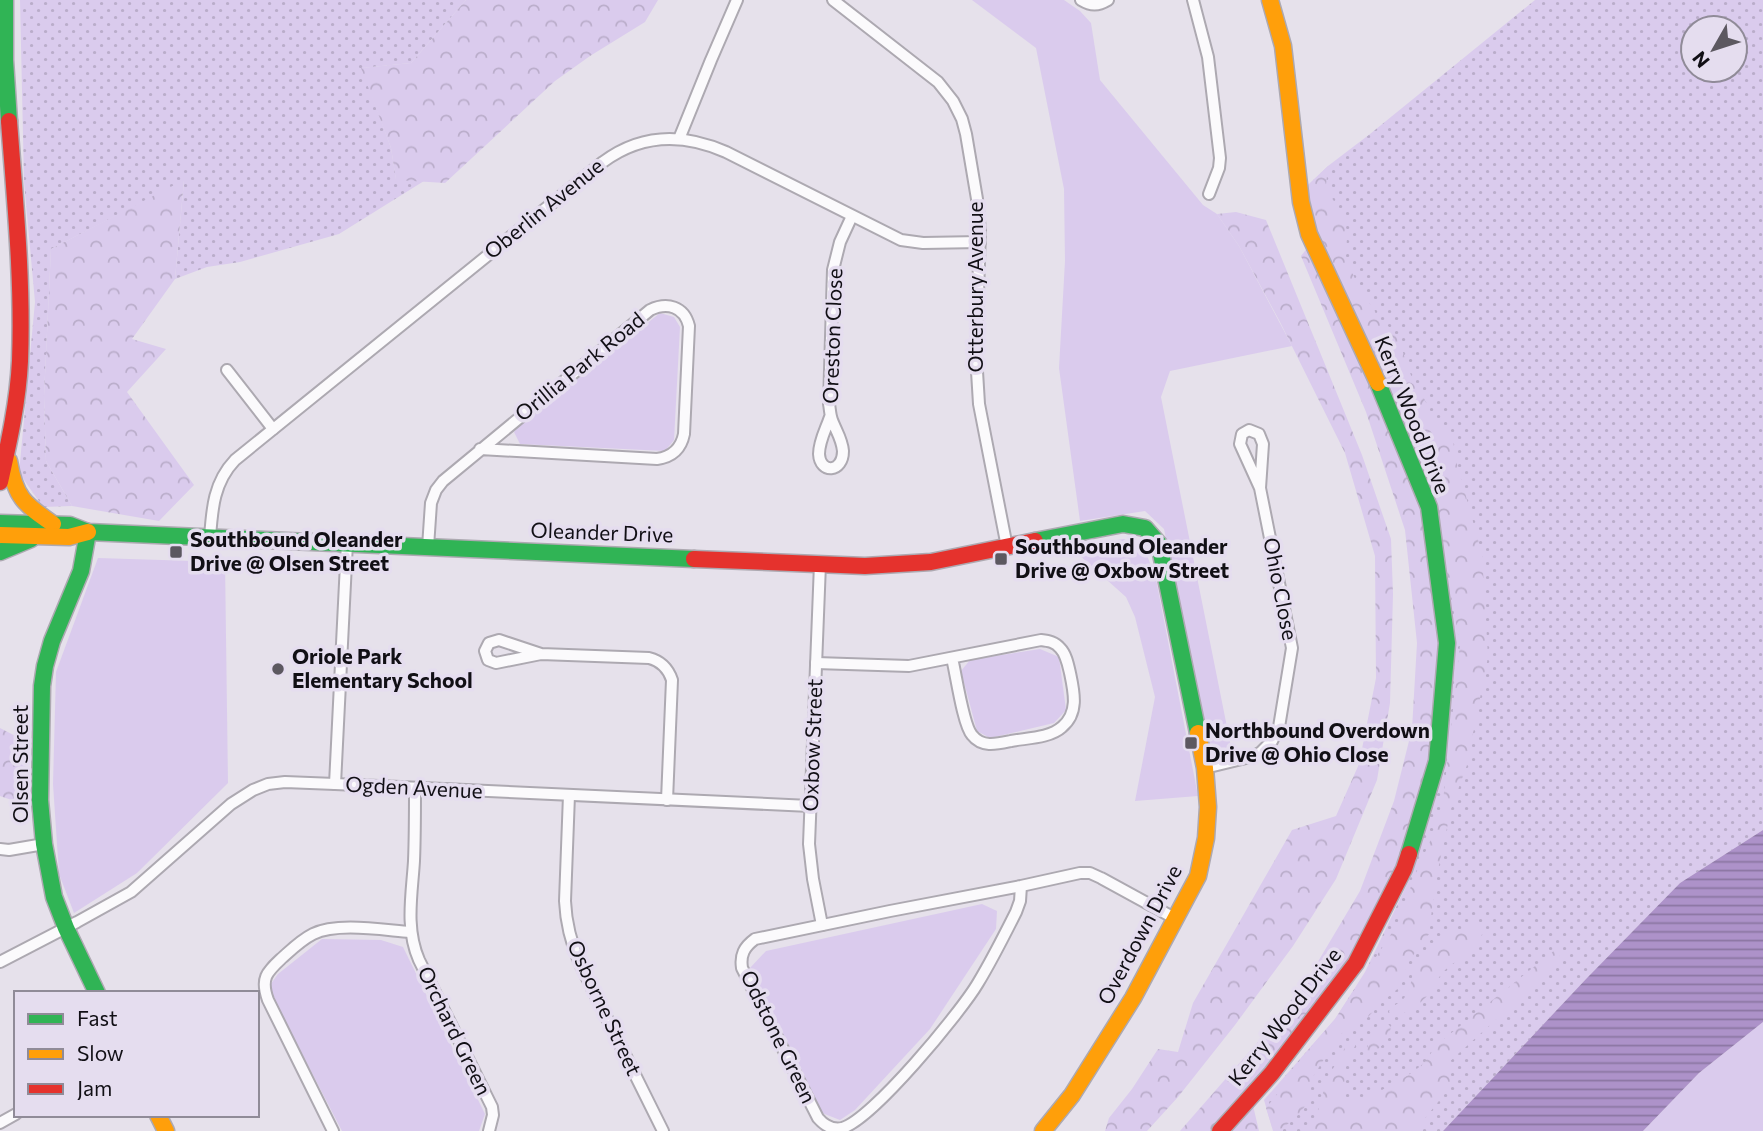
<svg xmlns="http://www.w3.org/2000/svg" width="1763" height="1131" font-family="Commissioner,sans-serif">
<defs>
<pattern id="grass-dots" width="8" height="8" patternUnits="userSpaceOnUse" patternTransform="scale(1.75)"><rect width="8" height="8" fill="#dacbed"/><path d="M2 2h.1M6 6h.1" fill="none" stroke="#baadca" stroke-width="1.8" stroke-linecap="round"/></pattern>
<pattern id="forest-crowns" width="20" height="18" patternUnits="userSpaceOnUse" patternTransform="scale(1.75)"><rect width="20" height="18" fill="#dacbed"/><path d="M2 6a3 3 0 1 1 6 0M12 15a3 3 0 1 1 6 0" fill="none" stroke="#baadca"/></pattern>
<pattern id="water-rules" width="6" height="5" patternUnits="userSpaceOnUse" patternTransform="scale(1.75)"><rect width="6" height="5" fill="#ad92c9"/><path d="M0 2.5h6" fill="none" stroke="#8b76a2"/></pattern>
</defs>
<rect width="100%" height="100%" fill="#e6e1eb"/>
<g fill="url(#grass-dots)" fill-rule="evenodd">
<path d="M20,0H466L411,63L362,68L391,148L396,179L424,181L339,234L240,262L207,267L175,279L184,181L51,249L44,396L46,461L72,506L43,507L19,473L35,302L24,182Z"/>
<path d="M1535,0H1763V830L1680,883L1586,979L1443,1131H1273L1264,1100L1335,1019L1365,972L1412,874L1443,765L1451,700L1453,640L1449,596L1435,504L1375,357L1317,231L1307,186L1328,166L1370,134ZM1693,28H1735V70H1693Z"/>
</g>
<g fill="url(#forest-crowns)">
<path d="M466,0H658L645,22L590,56L555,81L445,183L396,180L391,148L361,68L411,63Z"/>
<path d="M1328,166L1326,185L1346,226L1347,236L1346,257L1351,270L1361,292L1374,309L1377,317L1389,327L1398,338L1414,384L1423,396L1434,420L1453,439L1455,457L1482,554L1488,657L1467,765L1451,809L1435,884L1429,934L1408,962L1401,986L1383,1001L1367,1018L1347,1029L1338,1037L1314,1075L1307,1104L1296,1117L1283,1128L1274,1130L1272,1127L1266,1108L1290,1078L1301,1058L1335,1019L1397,925L1415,875L1431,839L1443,801L1460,645L1435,504L1375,357L1317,231L1307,186Z"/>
<path d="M184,180L175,279L132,339L166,349L127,392L194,485L159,521L72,506L46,461L44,396L51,249Z"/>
<path d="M1236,212L1266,220L1362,455L1391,539L1393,594L1390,703L1377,780L1336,879L1293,946L1235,1025L1178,1097L1147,1131H1105L1109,1118L1132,1089L1158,1049L1178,1052L1193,1003L1292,830L1336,816L1359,764L1376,678L1375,556L1345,453L1280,322L1239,246L1217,214Z"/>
<path d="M1308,247L1429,507L1447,643L1437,761L1404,869L1356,963L1251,1097L1259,1131H1180L1257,1043L1307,980L1360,891L1394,801L1412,729L1417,643L1405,530L1366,412L1301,256Z"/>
<path d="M0,728L25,741L26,805L0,796Z"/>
<path d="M1471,926H1479L1483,929C1481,952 1452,959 1440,976C1437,980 1435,986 1432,990C1423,1002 1406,1017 1391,1015L1389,1012L1390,1008C1416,995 1407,984 1417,962C1428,942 1450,932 1471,926Z"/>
<path d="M1565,942L1559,957L1541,979L1448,1063L1451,1078L1450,1087L1415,1131H1304C1320,1120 1320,1098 1327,1081C1332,1069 1339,1058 1346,1046L1350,1042L1355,1043V1046L1346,1066L1343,1095C1344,1096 1345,1098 1347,1099C1362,1104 1406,1078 1418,1068C1426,1062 1430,1055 1435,1046Z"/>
<path d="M1383,1022H1386L1391,1027C1388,1043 1379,1050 1365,1055C1369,1044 1371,1027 1383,1022Z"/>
</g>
<g fill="#dacbed">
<path d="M972,0H1064L1080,11L1091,23L1100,80L1203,205L1217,214L1239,246L1292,346L1170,371L1161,397L1232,752L1210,757L1164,529L1145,511L1080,521L1059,368L1065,261L1064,189L1036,48Z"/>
<path d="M660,313L674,317L680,327L674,440L665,451L520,444L514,432L521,424Z"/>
<path d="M1124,539L1145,550L1156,579L1198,796L1135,801L1155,697L1135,617L1126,597L1078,554L1080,545Z"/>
<path d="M98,558L225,562L228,783L137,873L74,913L59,874L53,784L56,672Z"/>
<path d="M1040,649L1059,657L1066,710L1054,723L990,738L977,731L961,671L970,660Z"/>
<path d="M982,904L997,911L996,929L930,1029L855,1110L840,1120L822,1113L749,969L766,951Z"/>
<path d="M322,939L381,940L403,947L485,1114L479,1131H342L268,988L278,974Z"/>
<path d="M1763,1022V1131H1643L1699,1073Z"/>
</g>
<path fill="url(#water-rules)" d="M1763,830V1022L1699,1073L1643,1131H1443L1586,979L1680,883Z"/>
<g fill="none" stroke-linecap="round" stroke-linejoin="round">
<g stroke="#ada9b1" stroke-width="14">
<g id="street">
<path d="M833,0L938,82L953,101L962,119L966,134L977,199L980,231L976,355L979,404L1007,547"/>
<path d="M1081,0C1091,6 1098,6 1108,0"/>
<path d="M1193,0L1208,57L1220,158L1219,168L1209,194"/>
<path d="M679,139L711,60L737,0"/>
<path d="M227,370L273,429"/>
<path d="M830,417C826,429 819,441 819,454C820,474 843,473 843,451C842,439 836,431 832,420C830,415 830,409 829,404L833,270L840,242L852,216"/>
<path d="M210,538C212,508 214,482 235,460L603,162C642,133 683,133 726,152L901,240L923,243L980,242"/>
<path d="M428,547L431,503L436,490L443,481L650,310C667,302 684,306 689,326L684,434C681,449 672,457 657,459L480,449"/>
<path d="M820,564L809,844L813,879L822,925"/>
<path d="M541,654L496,663L488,660L485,651L489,643L499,640L541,654L649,658C661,661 668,668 672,680L667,800"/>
<path d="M816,663L909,666L1041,640C1049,641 1055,642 1060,648C1066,654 1068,664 1070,673C1074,692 1079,713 1062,727C1050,738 1027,738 1011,741C997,744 982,748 972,735C963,725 956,674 952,658"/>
<path d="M1205,768L1254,756L1261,752L1272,741L1279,727L1292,648L1260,488L1240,444L1242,434L1249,430L1259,434L1263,444L1260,488"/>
<path d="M335,784L347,543"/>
<path d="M415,789C415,813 415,837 414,861C412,894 405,928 419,960L492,1107L493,1115L489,1131"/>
<path d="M569,795L565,901C566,924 571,943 580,964L663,1131"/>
<path d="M0,849L9,850L44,844"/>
<path d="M1021,886L1020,901L1016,912C1004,936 992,960 978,983C961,1012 871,1121 842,1128C832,1130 824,1125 818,1118L742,968C740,955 744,947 755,939L890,911L1021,886L1080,873H1090L1101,878L1176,919"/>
<path d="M0,962L77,922L131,892L231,804L253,790L268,784L285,782L335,784L810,806"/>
<path d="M0,1123L16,1114"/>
<path d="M333,1131L268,1000C260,978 267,972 282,958C292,949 301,940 313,934C337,922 383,930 410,932"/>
</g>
</g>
<g stroke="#ada9b1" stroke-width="19">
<g id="fast">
<path d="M5,0V60L9,121"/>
<path d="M1378,383L1429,507L1447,643L1437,761L1409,854"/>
<path d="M0,523L70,525L88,532L694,559"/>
<path d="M88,532L81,571L52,641L45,666L42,686L40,800L44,844L54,897L66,928L97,993"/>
<path d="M1035,541L1123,524L1145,528L1159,544L1198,733"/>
<path d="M0,552L31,539"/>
</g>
</g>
<g stroke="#ada9b1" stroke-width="19">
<g id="slow">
<path d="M1270,0L1283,46L1301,202L1309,234L1378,383"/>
<path d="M9,461C15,497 24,504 53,524"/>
<path d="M0,535L69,537L88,532"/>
<path d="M158,1115L166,1131"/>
<path d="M1043,1131L1072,1095L1133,998L1198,876L1206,838L1208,807L1205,768L1198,733"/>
</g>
</g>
<g stroke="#ada9b1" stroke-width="19">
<g id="jam">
<path d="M0,482C9,442 18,402 20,361C23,281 15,201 9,121"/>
<path d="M694,559L865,566L931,562L1035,541"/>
<path d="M1220,1131L1272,1073L1356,963L1404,869L1409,854"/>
</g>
</g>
<use href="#street" stroke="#fbfafc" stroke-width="10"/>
<use href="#fast" stroke="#30b455" stroke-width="16"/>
<use href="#slow" stroke="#ff9f0a" stroke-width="16"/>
<use href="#jam" stroke="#e5322d" stroke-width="16"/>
</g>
<g fill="#5c5860" stroke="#e5ddef" stroke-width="2.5">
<rect x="169" y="545" width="14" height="14" rx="3.5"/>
<rect x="994" y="552" width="14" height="14" rx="3.5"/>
<circle cx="278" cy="669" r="7"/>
<rect x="1184" y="736" width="14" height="14" rx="3.5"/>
</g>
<g text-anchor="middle" stroke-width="7" stroke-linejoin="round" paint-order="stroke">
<g font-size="21" fill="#110f15" stroke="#e5ddef">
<text transform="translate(544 209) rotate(-39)" y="7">Oberlin Avenue</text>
<text transform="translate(976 287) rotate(-90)" y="7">Otterbury Avenue</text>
<text transform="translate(833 336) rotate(-88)" y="7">Oreston Close</text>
<text transform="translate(580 367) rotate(-39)" y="7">Orillia Park Road</text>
<text transform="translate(1412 415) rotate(68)" y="7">Kerry Wood Drive</text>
<text transform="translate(602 533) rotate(2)" y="7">Oleander Drive</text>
<text transform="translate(1280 589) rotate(79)" y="7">Ohio Close</text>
<text transform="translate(813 745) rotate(-88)" y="7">Oxbow Street</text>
<text transform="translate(21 764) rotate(-90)" y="7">Olsen Street</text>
<text transform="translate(414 788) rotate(3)" y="7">Ogden Avenue</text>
<text transform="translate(1140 935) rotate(-62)" y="7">Overdown Drive</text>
<text transform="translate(604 1008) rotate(65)" y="7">Osborne Street</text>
<text transform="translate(1285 1017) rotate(-52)" y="7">Kerry Wood Drive</text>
<text transform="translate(454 1031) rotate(64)" y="7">Orchard Green</text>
<text transform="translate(778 1037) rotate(64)" y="7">Odstone Green</text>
</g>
<g font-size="21" font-weight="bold" fill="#110f15" stroke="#e5ddef" text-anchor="start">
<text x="190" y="547">Southbound Oleander<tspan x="190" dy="24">Drive @ Olsen Street</tspan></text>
<text x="1015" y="554">Southbound Oleander<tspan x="1015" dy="24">Drive @ Oxbow Street</tspan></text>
<text x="292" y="664">Oriole Park<tspan x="292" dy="24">Elementary School</tspan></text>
<text x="1205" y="738">Northbound Overdown<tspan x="1205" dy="24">Drive @ Ohio Close</tspan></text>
</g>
</g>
<rect x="14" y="991" width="245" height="126" fill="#e5ddef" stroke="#908b98" stroke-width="2"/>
<rect x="28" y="1014" width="35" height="10" fill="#30b455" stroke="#908b98" stroke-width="2"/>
<text x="77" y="1026" font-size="21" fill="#110f15">Fast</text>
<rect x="28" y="1049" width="35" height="10" fill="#ff9f0a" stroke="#908b98" stroke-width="2"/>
<text x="77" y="1061" font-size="21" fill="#110f15">Slow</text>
<rect x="28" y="1084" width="35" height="10" fill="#e5322d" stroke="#908b98" stroke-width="2"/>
<text x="77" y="1096" font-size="21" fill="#110f15">Jam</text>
<g transform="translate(1714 49) rotate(231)"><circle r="33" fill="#e5ddef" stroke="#908b98" stroke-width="2"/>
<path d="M0-5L12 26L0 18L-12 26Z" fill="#5c5860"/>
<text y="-10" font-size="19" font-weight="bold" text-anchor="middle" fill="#110f15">N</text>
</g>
</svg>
